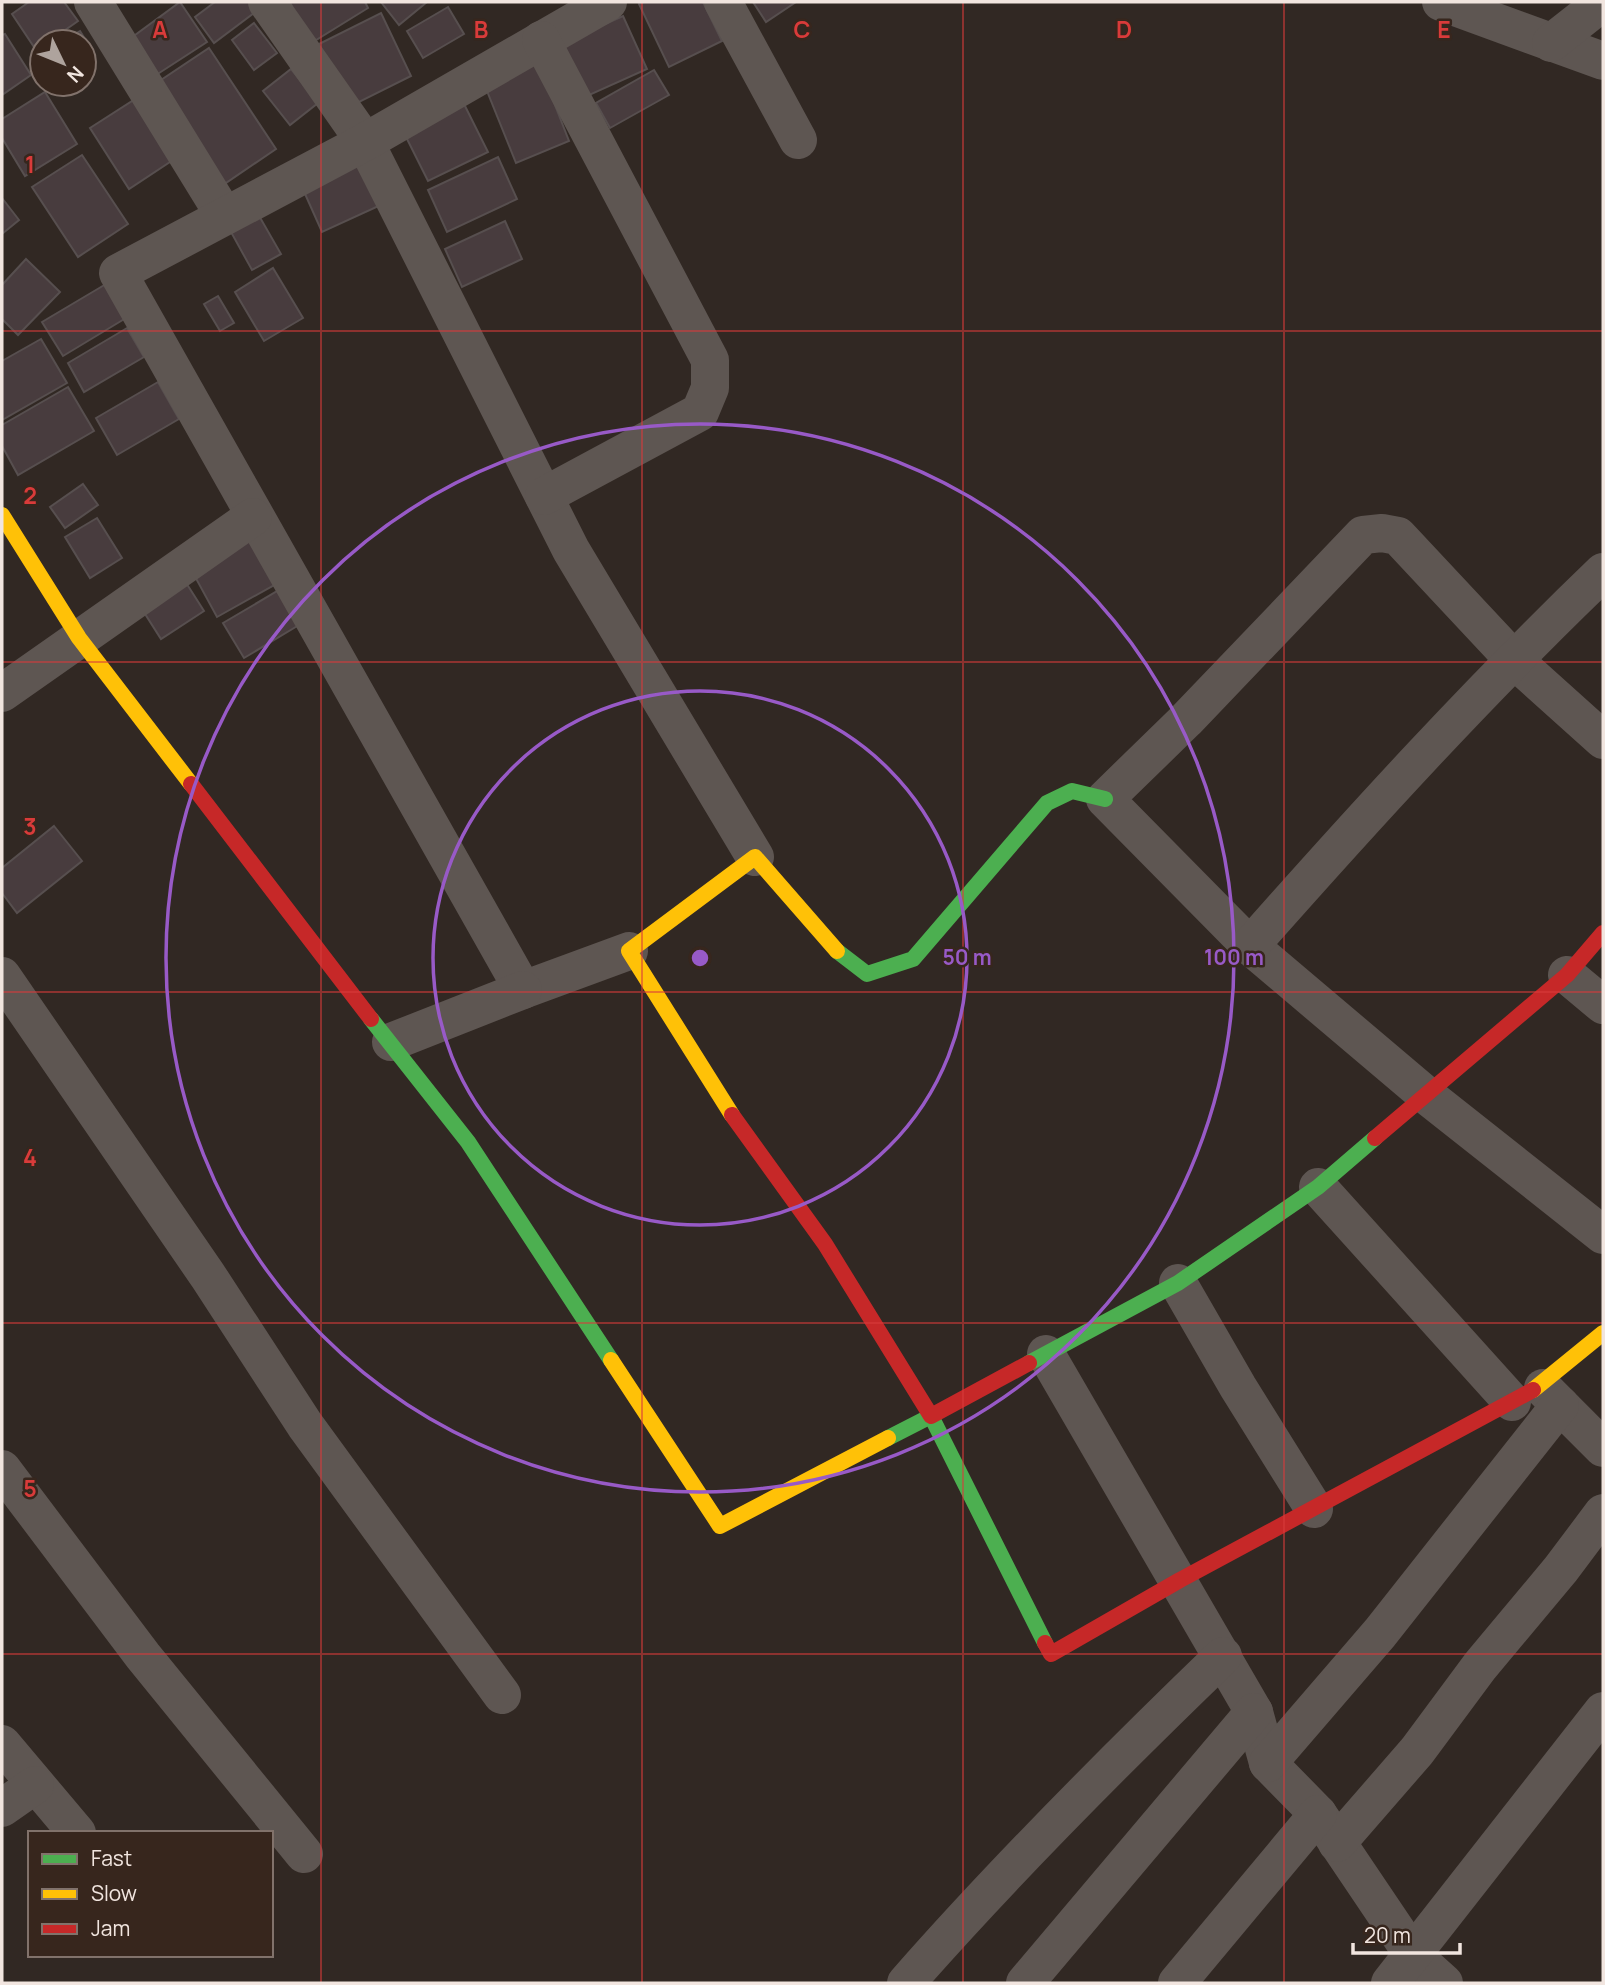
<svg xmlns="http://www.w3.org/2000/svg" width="1605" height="1985" font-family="Manrope,sans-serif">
<rect width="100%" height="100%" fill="#312823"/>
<g fill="#483c3e" stroke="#574f4f" stroke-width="2">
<path d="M29,2H64L78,21L48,42H42L36,50L12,14Z"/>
<path d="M180,2L207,42L153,77L127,41Z"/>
<path d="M215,2H252L258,10L214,43L195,17Z"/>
<path d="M290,2H365L368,8L308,45Z"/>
<path d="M381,2H427L399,25Z"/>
<path d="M644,2H703L722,41L669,67L639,4Z"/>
<path d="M753,2H796L766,22Z"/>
<path d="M448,7L464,34L423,58L407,31Z"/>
<path d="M381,13L411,76L345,109L315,46Z"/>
<path d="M623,16L647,69L587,96L563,43Z"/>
<path d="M254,23L277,53L254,70L232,40Z"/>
<path d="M80,31L95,55L84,61V42H61Z"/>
<path d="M5,34L31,75L2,95V35Z"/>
<path d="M209,48L276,149L220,187L152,86Z"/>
<path d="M537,59L569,141L516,163L483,81Z"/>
<path d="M291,69L318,103L290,125L263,91Z"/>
<path d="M654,70L669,95L610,128L596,103Z"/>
<path d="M45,92L77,144L25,176L2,138V119Z"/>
<path d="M140,96L179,156L129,189L90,128Z"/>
<path d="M464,104L488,152L428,181L404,133Z"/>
<path d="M82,155L128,224L78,257L32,187Z"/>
<path d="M498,157L517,199L447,232L428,190Z"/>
<path d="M363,158L383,204L322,232L301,185Z"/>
<path d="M2,198L19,220L2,234Z"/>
<path d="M254,207L281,254L252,270L226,223Z"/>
<path d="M505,221L522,259L462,287L445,249Z"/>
<path d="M26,259L60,292L18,335L2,319V285Z"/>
<path d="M273,268L303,318L264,341L235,292Z"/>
<path d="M106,284L126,318L63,356L42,322Z"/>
<path d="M218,296L234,323L220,331L204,304Z"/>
<path d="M127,328L144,357L84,392L68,363Z"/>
<path d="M41,339L67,383L2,420V361Z"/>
<path d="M158,382L179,419L117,455L96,418Z"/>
<path d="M68,387L94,431L18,475L2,446V425Z"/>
<path d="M83,484L98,505L65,528L50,507Z"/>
<path d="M97,518L122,558L90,578L65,537Z"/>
<path d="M252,540L276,584L217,617L193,573Z"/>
<path d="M183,578L204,611L161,639L140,606Z"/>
<path d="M279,590L299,625L244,658L223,623Z"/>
<path d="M54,826L82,861L17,913L2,893V868Z"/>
</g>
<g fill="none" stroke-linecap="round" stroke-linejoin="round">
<g stroke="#5e5652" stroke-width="38">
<path d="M93,2L224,215"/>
<path d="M267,2L365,142L571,550L755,857"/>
<path d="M608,2L365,142L118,273L523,990L629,951"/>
<path d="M723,2L798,140"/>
<path d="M1441,2L1603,61"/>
<path d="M541,40L710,360V388L700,412L544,496"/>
<path d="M1551,43L1603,2"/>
<path d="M2,693L253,517"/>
<path d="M1603,740L1513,659L1398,536L1382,533L1363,535L1186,720L1105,799L1250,946L1426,1095L1603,1235"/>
<path d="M1250,946C1364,817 1479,691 1603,572"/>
<path d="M1567,975L1603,1005"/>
<path d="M2,976L208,1276L305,1425L502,1695"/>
<path d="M391,1042L523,990"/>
<path d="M1318,1187L1512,1402"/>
<path d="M1178,1283L1238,1387L1314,1509"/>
<path d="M1046,1354L1254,1712L1268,1763L1318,1814L1413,1955L1444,1983"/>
<path d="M1543,1388L1603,1448"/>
<path d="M2,1469L143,1656L304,1854"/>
<path d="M2,1744L77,1833"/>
<path d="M1268,1763L1380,1633L1560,1405"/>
<path d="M2,1808L35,1785"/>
<path d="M1337,1843L1417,1751L1480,1666L1561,1569L1603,1513"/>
<path d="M906,1983C1006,1869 1113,1762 1223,1656"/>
<path d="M1025,1983L1254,1712"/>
<path d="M1177,1983L1318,1814"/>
<path d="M1390,1983L1603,1711"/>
</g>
<g stroke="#4caf50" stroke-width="16">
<path d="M837,951L867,974L913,959L1047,803L1072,791L1105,799"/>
<path d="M371,1019L468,1142L611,1360"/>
<path d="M1029,1363L1178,1283L1318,1187L1375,1138"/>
<path d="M888,1438L931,1416L1045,1643"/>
</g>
<g stroke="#ffc107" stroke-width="16">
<path d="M2,515L79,638L191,784"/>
<path d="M732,1115L629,951L755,857L837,951"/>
<path d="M611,1360L720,1526L888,1438"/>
<path d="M1533,1390L1603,1333"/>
</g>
<g stroke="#c62828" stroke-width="16">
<path d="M191,784L371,1019"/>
<path d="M732,1115L825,1244L931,1416L1029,1363"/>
<path d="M1375,1138L1567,975L1603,933"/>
<path d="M1045,1643L1051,1654L1180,1580L1533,1390"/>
</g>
</g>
<path fill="none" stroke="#d93b3a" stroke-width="2" stroke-opacity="0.55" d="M321,2V1983M642,2V1983M963,2V1983M1284,2V1983M2,331H1603M2,662H1603M2,992H1603M2,1323H1603M2,1654H1603"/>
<g fill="none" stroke="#985ac7" stroke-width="3.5">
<circle cx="700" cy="958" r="267"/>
<circle cx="700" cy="958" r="534"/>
</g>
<g font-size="23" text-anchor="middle" font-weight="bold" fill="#d93b3a" stroke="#37261d" stroke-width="5" stroke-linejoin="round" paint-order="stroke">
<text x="160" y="38">A</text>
<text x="481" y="38">B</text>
<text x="802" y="38">C</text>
<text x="1124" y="38">D</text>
<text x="1444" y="38">E</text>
<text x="30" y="173">1</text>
<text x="30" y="504">2</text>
<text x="30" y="835">3</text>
<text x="30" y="1166">4</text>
<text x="30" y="1497">5</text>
</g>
<circle cx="700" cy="958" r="10" fill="#985ac7" stroke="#37261d" stroke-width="3.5"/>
<g font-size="21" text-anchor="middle" font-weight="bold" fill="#985ac7" stroke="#37261d" stroke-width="5" stroke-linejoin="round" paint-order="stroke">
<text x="967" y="965">50 m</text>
<text x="1234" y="965">100 m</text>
</g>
<rect width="1605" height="1985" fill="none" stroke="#f1e5df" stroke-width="7"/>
<rect x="28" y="1831" width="245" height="126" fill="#37261d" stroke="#81726b" stroke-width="2"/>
<rect x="42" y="1854" width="35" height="10" fill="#4caf50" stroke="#81726b" stroke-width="2"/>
<text x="91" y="1866" font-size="21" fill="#f1e5df">Fast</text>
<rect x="42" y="1889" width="35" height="10" fill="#ffc107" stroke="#81726b" stroke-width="2"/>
<text x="91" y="1901" font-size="21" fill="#f1e5df">Slow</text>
<rect x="42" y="1924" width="35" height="10" fill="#c62828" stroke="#81726b" stroke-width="2"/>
<text x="91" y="1936" font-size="21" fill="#f1e5df">Jam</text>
<g transform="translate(63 63) rotate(133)"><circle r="33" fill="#37261d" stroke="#81726b" stroke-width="2"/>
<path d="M0-5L12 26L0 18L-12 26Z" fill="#aea39d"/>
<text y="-10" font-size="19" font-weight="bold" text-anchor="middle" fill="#f1e5df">N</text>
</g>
<path d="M1353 1943v10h107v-10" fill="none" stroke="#f1e5df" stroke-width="3.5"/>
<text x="1364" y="1943" font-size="21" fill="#f1e5df" stroke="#37261d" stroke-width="5" paint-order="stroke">20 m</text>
</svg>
